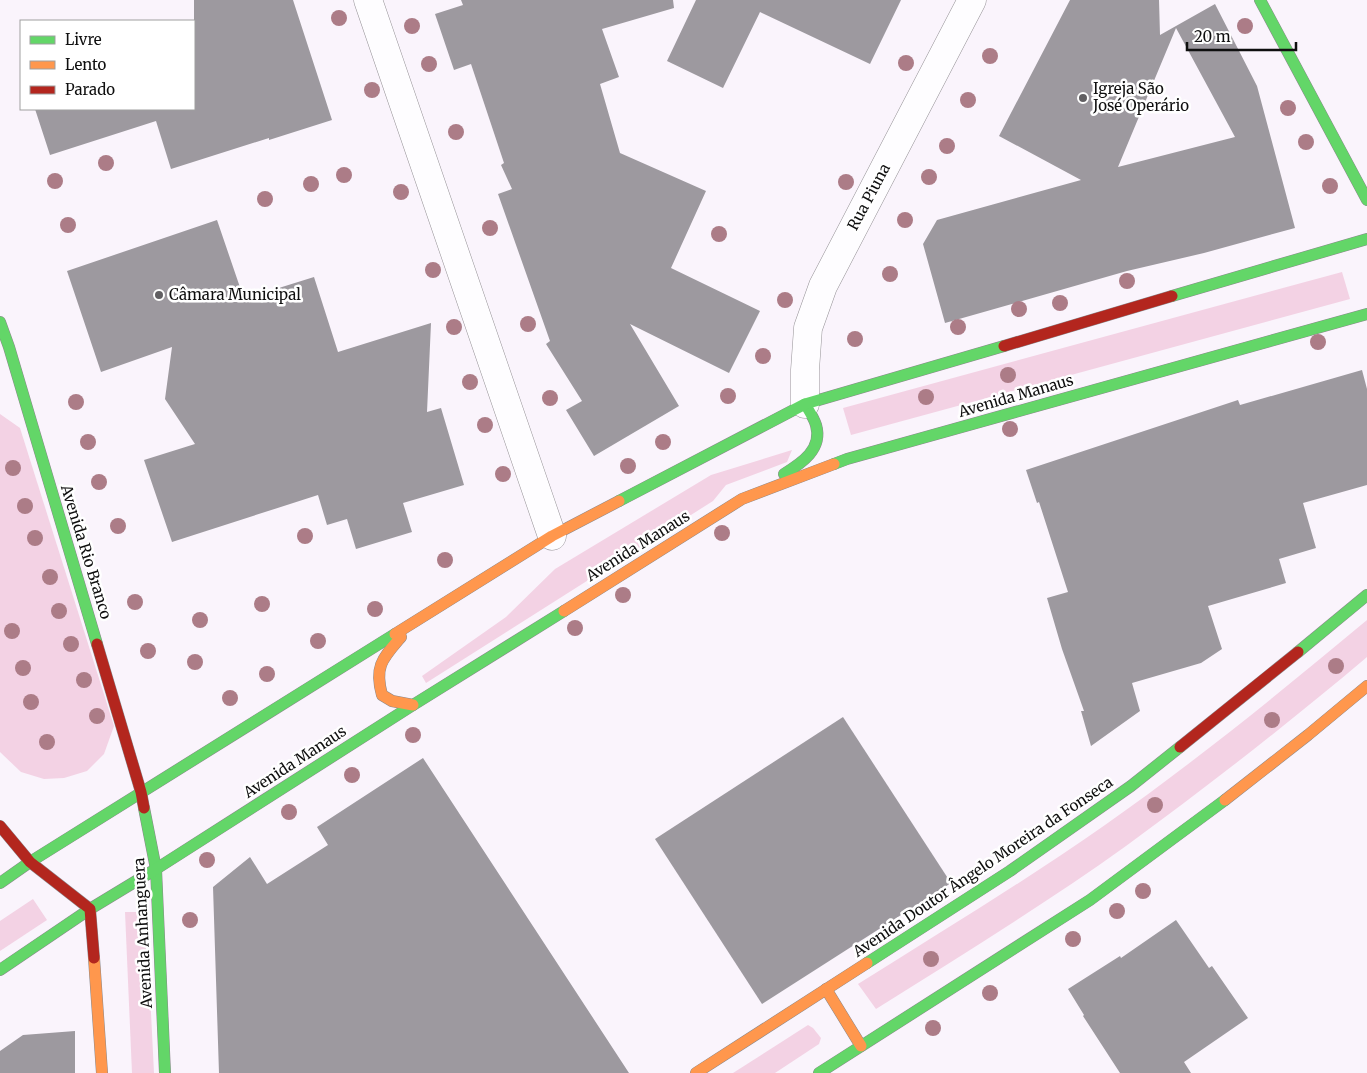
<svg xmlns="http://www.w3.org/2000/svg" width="1367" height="1073" font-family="Merriweather,serif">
<rect width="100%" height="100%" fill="#faf4fc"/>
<g fill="#f3d2e4">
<path d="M1342,272L1350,299L851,435L843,408Z"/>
<path d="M0,414L20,428L114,726L104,754L87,771L64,778L44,779L21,772L0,752Z"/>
<path d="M792,450L787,462L726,485L713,501L426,683L422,676L506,617L555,569L711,475Z"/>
<path d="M1367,620V657C1289,723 1208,786 1126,846C1045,904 960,956 876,1009L858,984C941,932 1025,881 1105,825C1196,761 1282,691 1367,620Z"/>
<path d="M33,899L47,920L0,951V921Z"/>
<path d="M125,912H146L154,1073H132Z"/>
<path d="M808,1025L813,1028L821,1038L819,1044L775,1073H733Z"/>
</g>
<g fill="#9d999f" fill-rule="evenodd">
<path d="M194,0H293L332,120L269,140V138L171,169L156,121L50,155L35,109H194Z"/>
<path d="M461,0H673L674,8L602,29L619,77L600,84L620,153L706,191L671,268L760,311L729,373L630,324L679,406L594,456L566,410L582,401L546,344L550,341L498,194L512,189L501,165L504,163L471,64L454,70L435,14L463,5Z"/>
<path d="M696,0H901L870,64L760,12L723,88L667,61Z"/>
<path d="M1070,0H1159L1160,35L1215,4L1257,86L1295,228L1204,253L1127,271L945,323L923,244L937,220L1081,180L999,136ZM1176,28L1235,137L1118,167Z"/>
<path d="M217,220L244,299L314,277L338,352L431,323L427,412L441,408L464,485L403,503L412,532L356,549L347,519L327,525L318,495L172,542L144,460L195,444L165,399L172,347L101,372L67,271Z"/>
<path d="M1362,370L1367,389V485L1303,503L1316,548L1279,559L1286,583L1208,606L1222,649L1201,663L1132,683L1140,711L1091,746L1081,711H1084L1062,649L1047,598L1068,592L1039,502L1037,503L1026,470L1238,400L1240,405Z"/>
<path d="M843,717L951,883L762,1004L655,839Z"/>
<path d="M423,758L629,1073H219L213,887L250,857L267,884L328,845L317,827Z"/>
<path d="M1176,920L1209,968L1212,966L1248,1018L1184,1062L1191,1073H1120L1083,1016L1084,1015L1068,989L1120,956L1121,958Z"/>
<path d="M75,1031V1073H0V1051L23,1035Z"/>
</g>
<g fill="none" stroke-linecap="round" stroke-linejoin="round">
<g stroke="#959296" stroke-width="29">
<g id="street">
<path d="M368,0L552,536"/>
<path d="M805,404V370L808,328L823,286L972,0"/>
</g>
</g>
<g stroke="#8b898c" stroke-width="12">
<g id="fast">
<path d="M1260,0L1367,200"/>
<path d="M1172,296L1367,239"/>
<path d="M0,322L9,347L97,644"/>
<path d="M834,464L847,459L1367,314"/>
<path d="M784,474C802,463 823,449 816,425C814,418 809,411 805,404"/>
<path d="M619,501L805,404L1004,346"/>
<path d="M1298,652L1367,595"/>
<path d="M144,808L156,869L165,1073"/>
<path d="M0,883L30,862L395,634"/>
<path d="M867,963L1010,871L1131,786L1180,747"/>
<path d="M0,970L90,909L156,869L413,705L564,611"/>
<path d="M819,1073L1090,900L1225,800"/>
</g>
</g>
<g stroke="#8b898c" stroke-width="12">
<g id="slow">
<path d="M564,611L742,499L834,464"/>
<path d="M395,634L552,536L619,501"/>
<path d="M401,637C383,658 374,666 382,695L392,701L413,705"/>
<path d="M1225,800L1308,735L1367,686"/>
<path d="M94,958L102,1073"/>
<path d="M826,989L861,1046"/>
<path d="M696,1073L867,963"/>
</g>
</g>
<g stroke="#8b898c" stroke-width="12">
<g id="jam">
<path d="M1004,346L1172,296"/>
<path d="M97,644L141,792L144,808"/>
<path d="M1180,747L1298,652"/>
<path d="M0,826L30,862L90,909L94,958"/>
</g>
</g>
<use href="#street" stroke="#fefdff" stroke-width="28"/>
<use href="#fast" stroke="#63d668" stroke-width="11"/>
<use href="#slow" stroke="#ff974d" stroke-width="11"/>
<use href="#jam" stroke="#b3261e" stroke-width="11"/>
</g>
<g fill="#ac7c87">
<circle cx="339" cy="18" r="8"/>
<circle cx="412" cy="26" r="8"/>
<circle cx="1245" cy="26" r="8"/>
<circle cx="990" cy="56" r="8"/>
<circle cx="906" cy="63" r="8"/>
<circle cx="429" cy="64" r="8"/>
<circle cx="372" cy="90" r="8"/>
<circle cx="968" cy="100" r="8"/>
<circle cx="1288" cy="108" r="8"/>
<circle cx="456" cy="132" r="8"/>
<circle cx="1306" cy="142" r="8"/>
<circle cx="947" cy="146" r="8"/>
<circle cx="106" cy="163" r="8"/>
<circle cx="344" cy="175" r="8"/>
<circle cx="929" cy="177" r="8"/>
<circle cx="55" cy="181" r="8"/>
<circle cx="846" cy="182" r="8"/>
<circle cx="311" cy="184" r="8"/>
<circle cx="1330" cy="186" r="8"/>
<circle cx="401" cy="192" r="8"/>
<circle cx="265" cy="199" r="8"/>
<circle cx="905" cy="220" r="8"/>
<circle cx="68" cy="225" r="8"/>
<circle cx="490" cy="228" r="8"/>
<circle cx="719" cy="234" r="8"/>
<circle cx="433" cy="270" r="8"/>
<circle cx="890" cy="274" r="8"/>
<circle cx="1127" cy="281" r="8"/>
<circle cx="785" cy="300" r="8"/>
<circle cx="1060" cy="303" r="8"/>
<circle cx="1019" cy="309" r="8"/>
<circle cx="528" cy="324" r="8"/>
<circle cx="454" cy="327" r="8"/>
<circle cx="958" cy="327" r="8"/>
<circle cx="855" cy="339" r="8"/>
<circle cx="1318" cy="342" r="8"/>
<circle cx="763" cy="356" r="8"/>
<circle cx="1008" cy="375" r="8"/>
<circle cx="470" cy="382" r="8"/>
<circle cx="728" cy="396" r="8"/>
<circle cx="926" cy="397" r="8"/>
<circle cx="550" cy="398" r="8"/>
<circle cx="76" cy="402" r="8"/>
<circle cx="485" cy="425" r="8"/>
<circle cx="1010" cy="429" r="8"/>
<circle cx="88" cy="442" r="8"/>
<circle cx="663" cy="442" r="8"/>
<circle cx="628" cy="466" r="8"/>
<circle cx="13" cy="468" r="8"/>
<circle cx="503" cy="474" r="8"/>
<circle cx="99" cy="482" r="8"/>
<circle cx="25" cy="506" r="8"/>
<circle cx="118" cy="526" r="8"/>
<circle cx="722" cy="533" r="8"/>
<circle cx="305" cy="536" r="8"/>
<circle cx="35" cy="538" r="8"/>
<circle cx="445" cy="560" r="8"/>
<circle cx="50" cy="577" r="8"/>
<circle cx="623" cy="595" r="8"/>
<circle cx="135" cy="602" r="8"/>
<circle cx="262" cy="604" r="8"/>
<circle cx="375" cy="609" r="8"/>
<circle cx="59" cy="611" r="8"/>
<circle cx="200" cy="620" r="8"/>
<circle cx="575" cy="628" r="8"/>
<circle cx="12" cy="631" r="8"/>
<circle cx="318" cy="641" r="8"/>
<circle cx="71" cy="644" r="8"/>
<circle cx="148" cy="651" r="8"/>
<circle cx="195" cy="662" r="8"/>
<circle cx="1336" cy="666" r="8"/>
<circle cx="23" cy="668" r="8"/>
<circle cx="267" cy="674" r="8"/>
<circle cx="84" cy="680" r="8"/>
<circle cx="230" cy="698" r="8"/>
<circle cx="31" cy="702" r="8"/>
<circle cx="97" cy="716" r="8"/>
<circle cx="1272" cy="720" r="8"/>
<circle cx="413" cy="735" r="8"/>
<circle cx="47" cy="742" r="8"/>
<circle cx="352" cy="775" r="8"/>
<circle cx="1155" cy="805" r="8"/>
<circle cx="289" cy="812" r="8"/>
<circle cx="207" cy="860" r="8"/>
<circle cx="1143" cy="891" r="8"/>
<circle cx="1117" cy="911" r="8"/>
<circle cx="190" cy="920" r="8"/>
<circle cx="1073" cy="939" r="8"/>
<circle cx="931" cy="959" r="8"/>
<circle cx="990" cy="993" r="8"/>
<circle cx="933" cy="1028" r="8"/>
</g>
<g fill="#615f62" stroke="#fff" stroke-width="2">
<circle cx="1083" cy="98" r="5"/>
<circle cx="159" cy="295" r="5"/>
</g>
<g text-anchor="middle" stroke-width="5" stroke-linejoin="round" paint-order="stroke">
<g font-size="15" fill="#0f0f0f" stroke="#fff" text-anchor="start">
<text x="1093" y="94">Igreja São<tspan x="1093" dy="17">José Operário</tspan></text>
<text x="169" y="300">Câmara Municipal</text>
</g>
<g font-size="15" fill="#0f0f0f" stroke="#fff">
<text transform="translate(869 197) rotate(-62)" y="5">Rua Piuna</text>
<text transform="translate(1016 396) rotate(-16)" y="5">Avenida Manaus</text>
<text transform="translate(638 546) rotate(-32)" y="5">Avenida Manaus</text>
<text transform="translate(86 552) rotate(73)" y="5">Avenida Rio Branco</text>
<text transform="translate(295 762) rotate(-33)" y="5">Avenida Manaus</text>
<text transform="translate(983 867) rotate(-34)" y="5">Avenida Doutor Ângelo Moreira da Fonseca</text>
<text transform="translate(143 933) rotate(-93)" y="5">Avenida Anhanguera</text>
</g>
</g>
<rect x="20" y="20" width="175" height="90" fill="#ffffff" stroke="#9f9f9f"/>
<rect x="30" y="36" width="25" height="8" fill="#63d668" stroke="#9f9f9f"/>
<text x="65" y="45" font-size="15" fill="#0f0f0f">Livre</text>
<rect x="30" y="61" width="25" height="8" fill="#ff974d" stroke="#9f9f9f"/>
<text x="65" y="70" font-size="15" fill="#0f0f0f">Lento</text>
<rect x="30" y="86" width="25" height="8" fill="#b3261e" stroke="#9f9f9f"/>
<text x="65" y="95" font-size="15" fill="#0f0f0f">Parado</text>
<path d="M1187 42v8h109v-8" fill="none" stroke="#0f0f0f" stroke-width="2.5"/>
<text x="1194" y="42" font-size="15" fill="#0f0f0f" stroke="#ffffff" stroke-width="4" paint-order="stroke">20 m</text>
</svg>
